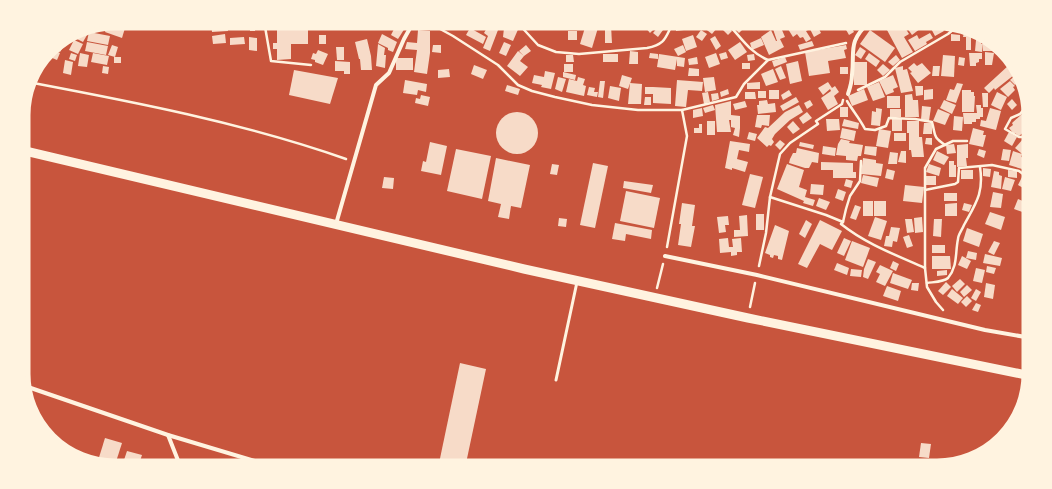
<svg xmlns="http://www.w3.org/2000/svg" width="1052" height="489" font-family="Poppins,sans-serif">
<rect width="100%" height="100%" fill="#c8553d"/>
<g fill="#f7dbc8">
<path d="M211,21H227L228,31L212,32Z"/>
<path d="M277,21H292V30H305L304,23H310V30H308V44H291V59L277,60V49H273V43H277Z"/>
<path d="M313,21H319L320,30H313Z"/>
<path d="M324,21H339L328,28Z"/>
<path d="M443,21H461L454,27L445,26Z"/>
<path d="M472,21H481L483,25L476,28Z"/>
<path d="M491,21H511L520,25L513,41L503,37L504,28L498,26L497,28L489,25Z"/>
<rect x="545" y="21" width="14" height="4"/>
<path d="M587,21H600L592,48L580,44Z"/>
<path d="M702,21H721L722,22L712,34L699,24Z"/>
<path d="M732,21H746L749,23L739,33L729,23Z"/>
<path d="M785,21H791L793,24L786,28L783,22Z"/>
<path d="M803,21H815L821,33L814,37L810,29L806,31L811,39L806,42L803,37L800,38L797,34L793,37L788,29Z"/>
<path d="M873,21H880L884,26L881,29L878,25L872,30L868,25Z"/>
<path d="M910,21H921L925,25L912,35L905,25Z"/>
<path d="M927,21L942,22L944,26L942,28L944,31L935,36Z"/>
<path d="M648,22L654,29L650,33L644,26Z"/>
<path d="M104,23V29H95V25Z"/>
<path d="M108,23L125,28L122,38L105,32Z"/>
<path d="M250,23H256L255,31H250Z"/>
<path d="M397,23L405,28L398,39L391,35Z"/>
<path d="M684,23V30L676,31V24Z"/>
<path d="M779,23L785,37L780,39L784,47L769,55L761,37L771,30L776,41H777L772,26Z"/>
<path d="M725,24L732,31L728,35L721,28Z"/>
<path d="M850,25L854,32L849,35L845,28Z"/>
<path d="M488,26L498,30L490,51L483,48L488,36L484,33Z"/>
<path d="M605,26H611L612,43H605Z"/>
<path d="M659,26L663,30L658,37L653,33Z"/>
<path d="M895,26L897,30L904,26L909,34L904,37L913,52L902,58L887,30Z"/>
<path d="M470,28L486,37L483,44L466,35Z"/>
<path d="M77,30L87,35L83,42L71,36L73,32Z"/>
<path d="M418,30L430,31V53L427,74L414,72L417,50L405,49L407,42L417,43Z"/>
<path d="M701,30L707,34L702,41L696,37Z"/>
<path d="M870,30L895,48L885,62L860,44Z"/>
<rect x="568" y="31" width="9" height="9"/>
<path d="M89,32L110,36L108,45L87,41Z"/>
<path d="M964,32H976V38H971V50H966V37H963Z"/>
<path d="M930,33L933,38L926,42L927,44L915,51L908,40L917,35L919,39Z"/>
<path d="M225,34L226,43L213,44L212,36Z"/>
<path d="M382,34L397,42L393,52L388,50V48L378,43Z"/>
<path d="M951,34L960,35V41H951Z"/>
<rect x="319" y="35" width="7" height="9"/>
<path d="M693,35L697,47L686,51L682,39Z"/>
<path d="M715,36L721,46L716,50L710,39Z"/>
<path d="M244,37L245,44L230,45V38Z"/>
<path d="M249,37L257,38V51L249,50Z"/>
<path d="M761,38L764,45L752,50L750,43Z"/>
<path d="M983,38H986L998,47V51H983Z"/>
<path d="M367,39L371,56L372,70H361L360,59H359L355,42Z"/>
<path d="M74,40L83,44L78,54L69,50Z"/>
<path d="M976,40H981V44H983L982,52L975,51Z"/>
<path d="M812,41L814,46L800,50L798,45Z"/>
<path d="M56,42L64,46L60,52L51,47Z"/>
<path d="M87,42L108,46L106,55L85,51Z"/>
<path d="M504,42L511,45L506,56L499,53Z"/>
<path d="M740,42L747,52L735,60L728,50Z"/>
<path d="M378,44L385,48L384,55H386L385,68L376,66Z"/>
<path d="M112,45L118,47L115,57L108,55Z"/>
<path d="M433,45H441V53L432,52Z"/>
<path d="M526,45L531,51L524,56L520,61L528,67L520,76L507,66L518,51L524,56L519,51Z"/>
<path d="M683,45L686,52L678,56L674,49Z"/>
<path d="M846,45L847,49L844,50L846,58L828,61L830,73L809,76L805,52Z"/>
<path d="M336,47H344V60H337Z"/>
<path d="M860,47L866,51L861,59L855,55Z"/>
<path d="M50,48L60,53L57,60L45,55Z"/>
<path d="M318,50L328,54L323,65L315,62V60L311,59L313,53L316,54Z"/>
<path d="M630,51L638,52V64H629Z"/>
<path d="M726,52L728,58L721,60L719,54Z"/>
<path d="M985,52L994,53L992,65H985Z"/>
<path d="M71,53L77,55L75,61L69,59Z"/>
<path d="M80,53L89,55L87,67L78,66Z"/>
<path d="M93,53L109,56L107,65L91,62Z"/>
<path d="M650,53L658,54V59L649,58Z"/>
<path d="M716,53L720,64L709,68L705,57Z"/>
<path d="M869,53L880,61L876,67L865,59Z"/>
<path d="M969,53H982V59H979V62L976,63V66H970Z"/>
<rect x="603" y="54" width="15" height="8"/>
<path d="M659,54L685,58L684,67L677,66V59L675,70L657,67Z"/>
<path d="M754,54L755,60L748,61L747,55Z"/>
<path d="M566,55H573L574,62H566Z"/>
<path d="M896,55L900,60L893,66L888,62Z"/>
<path d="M943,55L955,56L954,77L941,76Z"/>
<rect x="114" y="57" width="7" height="6"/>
<path d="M697,57L698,64L689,65L688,59Z"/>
<path d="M785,57L787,62L774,67L772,61Z"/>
<path d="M959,57L965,58L964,66L958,65Z"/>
<rect x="396" y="58" width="17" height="12"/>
<path d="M65,60L73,62L71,75L63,73Z"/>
<path d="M335,61L350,62V74H344V71H335Z"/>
<path d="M798,61L802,81L790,84L786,64Z"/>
<rect x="854" y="62" width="13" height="23"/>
<rect x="742" y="63" width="8" height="6"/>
<path d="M914,63L917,66L922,63L931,73L918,83L910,73L912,72L908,68Z"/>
<rect x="564" y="64" width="9" height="8"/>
<path d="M883,64L890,70L883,76L877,70Z"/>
<path d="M474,65L487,70L483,79L471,74Z"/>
<path d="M1009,65L1013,69L1011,71L1014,75L995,90L994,88L989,93L984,88Z"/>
<path d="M103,66L109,67L108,74L102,73Z"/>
<path d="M781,66L786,78L780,80L775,69Z"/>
<path d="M903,66V70L907,69L913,91L901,93L895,68Z"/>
<path d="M933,66H940L939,76H932Z"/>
<rect x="840" y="67" width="8" height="7"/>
<path d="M689,68L699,69V76H688Z"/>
<path d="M449,69L450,77L438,78V70Z"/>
<path d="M773,69L778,82L766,86L761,74Z"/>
<path d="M294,70L338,78L330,104L289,95Z"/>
<path d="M545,71L555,73L551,89L541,87L542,85L532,83L534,75L544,77Z"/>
<path d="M563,72L576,75L575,80L563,77Z"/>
<path d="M622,75L632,78L628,89L619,86Z"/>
<path d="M893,75L898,87L893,89L894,92L886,95L879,81Z"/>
<path d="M1016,75L1021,80L1015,85L1010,80Z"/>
<path d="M558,77L566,79L562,92L555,89Z"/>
<path d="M578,77L585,79L583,85L586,86L584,96L566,92L569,79L577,81Z"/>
<path d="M714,77L716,90L705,92L703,78Z"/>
<path d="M405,80L427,84L426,92L418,90L417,95L403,93Z"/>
<path d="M677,80L703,82L702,91L688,90L686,107L675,106Z"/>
<path d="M600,81H605L603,98L598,97Z"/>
<path d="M1010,81L1015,86L1013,87L1015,90L1008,97L1000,89Z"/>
<path d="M760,82V89H747V83Z"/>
<path d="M828,82L832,88L835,86L839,92L834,96L838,104L828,110L821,98L831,91L830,89L823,95L818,88Z"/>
<path d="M879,82L885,97L873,101L867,87Z"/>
<path d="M630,83L642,84L641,104H628Z"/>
<path d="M957,83L963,84L956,103L946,100L950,89L954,90Z"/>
<path d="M507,85L520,89L518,95L505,91Z"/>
<path d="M610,86L621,88L619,101L608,98Z"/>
<path d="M915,86H923V95L916,96Z"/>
<path d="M589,87L595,88L594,92H598L597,97L587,95Z"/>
<rect x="645" y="87" width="8" height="7"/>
<path d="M653,87L671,88V104L653,103Z"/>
<path d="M728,89L729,94L721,97L720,92Z"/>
<path d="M864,89L868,100L852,106L848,96Z"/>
<path d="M933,89V99L924,100V90Z"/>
<rect x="769" y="90" width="10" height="9"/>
<path d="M789,90L792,95L783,100L781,95Z"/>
<path d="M962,90H971V92H974V96H975L974,112H962Z"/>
<rect x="758" y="91" width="8" height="7"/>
<path d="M708,92L710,102L704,104L702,93Z"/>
<path d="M745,92H755L756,99H745Z"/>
<path d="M997,92L1007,97L1001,110L991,105Z"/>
<path d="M718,93L719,99L712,101L711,94Z"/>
<path d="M982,93H988V107H983Z"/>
<path d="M912,94L913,100H918L919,117H905V95Z"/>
<path d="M421,95L430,97L428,106L415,103L416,98L420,99Z"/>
<rect x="887" y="96" width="13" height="12"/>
<path d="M645,97H651V105H644Z"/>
<path d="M796,97L799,102L783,111L780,106Z"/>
<path d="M1012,99L1017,105L1012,110L1007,104Z"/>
<path d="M767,100L768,104L775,103L776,112L758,114L757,105H759V101Z"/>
<path d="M810,100L813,105L807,109L804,103Z"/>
<path d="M944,100L956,105L952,114L940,108Z"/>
<path d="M731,101V115L740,116V128L739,137L733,135L735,128L731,127V120H729L731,132H717L715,105Z"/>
<path d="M745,101L747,107L735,110L733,104Z"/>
<path d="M713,105L715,110L705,113L703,108Z"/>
<path d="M799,105L803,112L790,120L775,134L772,139L774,142L771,146L769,145L767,147L757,138L765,127L768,128L785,112Z"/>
<path d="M976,105H981V108H983V117H980V119H976V122H972V124H964L963,113H977Z"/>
<path d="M922,106L931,107L929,121L921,120Z"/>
<rect x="840" y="107" width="8" height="10"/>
<path d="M702,108L703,116L693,118V110Z"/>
<path d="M876,108L882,109L880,126L871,125L872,111L876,112Z"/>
<path d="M990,108L1001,111L996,130L980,126L981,120L986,121Z"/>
<rect x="890" y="109" width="11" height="8"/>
<path d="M938,109L950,114L945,125L933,121Z"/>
<path d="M807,112L812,118L803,124L799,118Z"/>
<circle cx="517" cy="133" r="21"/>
<path d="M1022,114L1030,125V127L1019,136L1015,133L1014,134L1009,128L1013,125L1012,123Z"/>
<path d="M757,115H770L769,126L762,125L761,128L755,127Z"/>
<path d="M954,116L963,117L962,131L953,130Z"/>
<path d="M826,119H839L840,130L827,131Z"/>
<path d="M844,119L859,123L858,129L842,126Z"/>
<rect x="892" y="119" width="10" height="12"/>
<rect x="707" y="121" width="8" height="14"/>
<path d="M793,121L800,129L793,134L787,127Z"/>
<path d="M907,121H919V137H922L924,157H912L911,150H909V133H907Z"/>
<path d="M924,123H932V134H923Z"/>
<path d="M699,124H702V133H694V128H699Z"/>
<path d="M842,128L856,131L854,141L840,138Z"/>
<path d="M973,128L984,131L983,135H986L983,147L969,144Z"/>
<path d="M879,129L891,131L888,148L876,146Z"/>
<path d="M749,132L757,134L755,141L747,139Z"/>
<path d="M1009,132L1017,137L1012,146L1004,141Z"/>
<rect x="894" y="133" width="12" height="8"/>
<path d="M926,138H932V145L925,144Z"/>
<path d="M841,139L850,141L849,143L863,145L861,156H858L857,161L846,160V156L836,155L838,144Z"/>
<path d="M1023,139L1030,145V157L1028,159L1015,148Z"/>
<path d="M780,140L785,144L780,150L775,145Z"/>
<path d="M730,141L750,144L749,152L739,150L737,159L748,162L745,172L732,168V170L725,168Z"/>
<path d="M430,142L447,146L441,175L421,171L423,161L426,162Z"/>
<path d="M800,142L814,145L813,149L799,146Z"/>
<path d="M954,144L956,153L947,154L946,145Z"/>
<path d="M968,144V158H966L967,166L957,167V145Z"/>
<path d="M823,146L836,148L835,156L822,154Z"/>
<path d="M865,146L877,147L876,156L864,154Z"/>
<path d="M797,148L819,153L818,163L812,162L809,168H805L789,163L790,159L793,153H796Z"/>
<path d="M456,149L491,156L482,199L447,191Z"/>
<path d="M979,149L986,151L984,158L977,155Z"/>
<path d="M1003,149L1011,150L1009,161L1001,160Z"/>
<path d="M901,151H906V163L898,162Z"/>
<path d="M937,151L949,157L944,165L933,160Z"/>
<path d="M1013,151L1022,154L1021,157L1026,158L1022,169L1009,165Z"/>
<path d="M890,152L898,153L897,164H888Z"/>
<path d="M496,158L530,165L521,208L511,206L509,219L498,217L501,204L488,201Z"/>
<path d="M863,158L876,160V163L883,164L881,176L861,174Z"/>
<path d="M949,161H954V165H956V177H949Z"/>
<path d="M821,162L853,163V172H856V178H833V170H821Z"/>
<path d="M593,163L608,166L595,228L580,225Z"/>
<path d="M1029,163H1030V178L1023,175Z"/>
<path d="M552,164L559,165L557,175L550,174Z"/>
<path d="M787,164L804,170L799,187L807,190L805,197L815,200L813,206L803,203L804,201L777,189Z"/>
<path d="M929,164L941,168L939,176L926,172Z"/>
<path d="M983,168L991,169L990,177L983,176Z"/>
<path d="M887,169L895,171L893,180L885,178Z"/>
<rect x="961" y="170" width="12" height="9"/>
<path d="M1008,170L1017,171V178L1008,177Z"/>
<path d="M994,171L999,172V175L1002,176L1001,189L991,187Z"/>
<path d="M750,174L763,177L755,208L742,205Z"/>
<path d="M863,175L879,178L877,187L861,183Z"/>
<rect x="926" y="176" width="10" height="9"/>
<path d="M384,177L394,178L393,189L382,188Z"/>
<path d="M1005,177L1015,180L1011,191L1002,189Z"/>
<path d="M1022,177L1030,181V192L1018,185Z"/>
<path d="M846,179L853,181L851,188L844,186Z"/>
<path d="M624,181L653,185L651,193L623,188Z"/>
<path d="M811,184L824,185L823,195L810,194Z"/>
<path d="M905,185L924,187L922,203L903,201Z"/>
<path d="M838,189L846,192L843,201L835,198Z"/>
<path d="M626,191L660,198L654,228L620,221Z"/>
<path d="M993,192L1003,194L1001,208L990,207Z"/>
<rect x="944" y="193" width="13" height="8"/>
<path d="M819,198L830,202L826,210L816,206Z"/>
<path d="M1018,199L1030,204L1031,215L1014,209Z"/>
<rect x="863" y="201" width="10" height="15"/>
<rect x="874" y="201" width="12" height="15"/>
<path d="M682,203L695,205L692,226H695L691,247L678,245L681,224H679Z"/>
<path d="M957,203V216H945V204Z"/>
<path d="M964,203L972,205L969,212L962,210Z"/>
<path d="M855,205L861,207L856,220L850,218Z"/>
<path d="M990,212L1005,217L1001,230L985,224Z"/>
<rect x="756" y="214" width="8" height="16"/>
<path d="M747,215L748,236L734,237V230H740L739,216Z"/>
<path d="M728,216L729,225H725L726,232L719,233L717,217Z"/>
<path d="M875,217L887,221L881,240L868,236Z"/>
<path d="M922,217L923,232L915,233L914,218Z"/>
<path d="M559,218L567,219L566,227L558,226Z"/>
<path d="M905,219H912L914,232L907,233Z"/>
<path d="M934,219H942L941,237L933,236Z"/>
<path d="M806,220L812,224L805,238L799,234Z"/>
<path d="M820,220L842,231L832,250L820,244L807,268L798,264Z"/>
<path d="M615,223L652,230L651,239L626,234L625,241L612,239Z"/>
<path d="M775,225L789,231L782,260L778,259V256L774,255L773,258L770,257V255L765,253Z"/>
<path d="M891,227L900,228L897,242L893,241L892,247L884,246L886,236H889Z"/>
<path d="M967,228L983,234L979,247L963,241Z"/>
<path d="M909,235L913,246L907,248L903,237Z"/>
<path d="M728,238L729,247H733L732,239L741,238L742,252H737V255L731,256V252L720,253L719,239Z"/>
<path d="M844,238L851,241L844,256L837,253Z"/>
<path d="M852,241L870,248L863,267L845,260Z"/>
<path d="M994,241L1000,243L994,255L988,252Z"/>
<rect x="932" y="245" width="13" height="8"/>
<path d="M968,251L977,253L976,260L966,258Z"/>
<path d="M985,254L1002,258L1000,266L983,263Z"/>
<path d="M932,256H950L951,269H932Z"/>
<path d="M962,256L971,261L967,269L958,265Z"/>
<path d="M868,259L876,262L868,279L863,277L864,269Z"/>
<path d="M893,261L899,264L896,271L890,268Z"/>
<path d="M837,263L849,268L847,275L834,270Z"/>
<path d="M880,265L893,271L885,286L876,282L880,274L876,272Z"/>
<path d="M987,266L996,268L994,274L986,272Z"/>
<path d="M976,268L985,270L982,283L973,281Z"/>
<path d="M851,269L862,270L861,277L850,276Z"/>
<path d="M947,270V275L937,276V271Z"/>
<path d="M893,273L912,280L908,289L890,283Z"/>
<path d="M960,279L965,284L957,292L952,286Z"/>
<path d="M946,282L951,287L943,295L938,291Z"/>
<path d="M912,283H919L918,291L911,290Z"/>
<path d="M986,283L995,285L993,299L984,297Z"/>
<path d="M967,285L972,290L964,297L960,292Z"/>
<path d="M887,286L901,291L898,301L883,296Z"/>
<path d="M952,289L963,298L958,304L947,296Z"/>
<path d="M976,289L981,292L976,301L971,298Z"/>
<path d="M967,296L972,301L966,307L961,302Z"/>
<path d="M976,303L981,305L978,312L972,310Z"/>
<path d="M460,363L486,369L465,468H438Z"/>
<path d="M105,438L122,443L114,468L97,464Z"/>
<path d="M921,443L931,444L929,458L919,457Z"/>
<path d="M127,451L142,455L138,467L123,463Z"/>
<path d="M577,462L594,468H575Z"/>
</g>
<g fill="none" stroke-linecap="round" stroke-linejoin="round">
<g stroke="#fff3e0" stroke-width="2.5">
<path d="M264,21L271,61L311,65"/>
<path d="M516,21L538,45L556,52L579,54L647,48C667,44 665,37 674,21"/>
<path d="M728,21L727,23C741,37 749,52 768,60"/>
<path d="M422,23L431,24L453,36L498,65L518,85L532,91L555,97L592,105L638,110H682L736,97L744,84L768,60L846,43"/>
<path d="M28,82C134,102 244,123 346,159"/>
<path d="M858,90L885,77L900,62L948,34L959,25"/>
<path d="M847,101C853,111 860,119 865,129L875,130L886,126L889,118L915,119L932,122C936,136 932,136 945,145"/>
<path d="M1030,102L1020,114L1011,118L1005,129L1019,137H1023L1030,144"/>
<path d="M925,190L955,184L958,182L959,168L992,165L1019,171L1023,174L1029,160L1030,161"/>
<path d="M770,197L826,215L843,222L841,224C866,244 896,255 925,268"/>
<path d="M843,222L846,209L850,196L860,181L861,161"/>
<path d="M667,247L687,136L682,110"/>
<path d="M759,266L766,233L770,197L780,154L790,143L818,124L816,121L842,104L843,100"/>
<path d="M927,283C933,282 944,282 948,278C958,266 955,253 958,239C958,235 962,230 964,225C976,203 984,193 980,167"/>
<path d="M657,288L663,264"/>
<path d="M750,307L755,283"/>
<path d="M943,310L936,302L927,287L925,268V168L936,149L953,141H967"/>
</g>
<path stroke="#fff3e0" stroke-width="3" d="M556,380L577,282"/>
<g stroke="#fff3e0" stroke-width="4">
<path d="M848,94C850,88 852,82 852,75C855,49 847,43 870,21"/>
<path d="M336,224L376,85L389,73L404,39L414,21"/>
<path d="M665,256L757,275L985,330L1031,338"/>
<path d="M22,385L168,435L278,468"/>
<path d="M168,435L181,468"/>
</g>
<path stroke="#fff3e0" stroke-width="9" d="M21,150L524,269L748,318L1031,376"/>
</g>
<path d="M0 0H1052V489H0ZM115 28H937A87 87 0 0 1 1024 115V374A87 87 0 0 1 937 461H115A87 87 0 0 1 28 374V115A87 87 0 0 1 115 28Z" fill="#fff3e0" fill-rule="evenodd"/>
<path fill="none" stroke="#fff3e0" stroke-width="5" d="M115 28H937A87 87 0 0 1 1024 115V374A87 87 0 0 1 937 461H115A87 87 0 0 1 28 374V115A87 87 0 0 1 115 28Z"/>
</svg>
